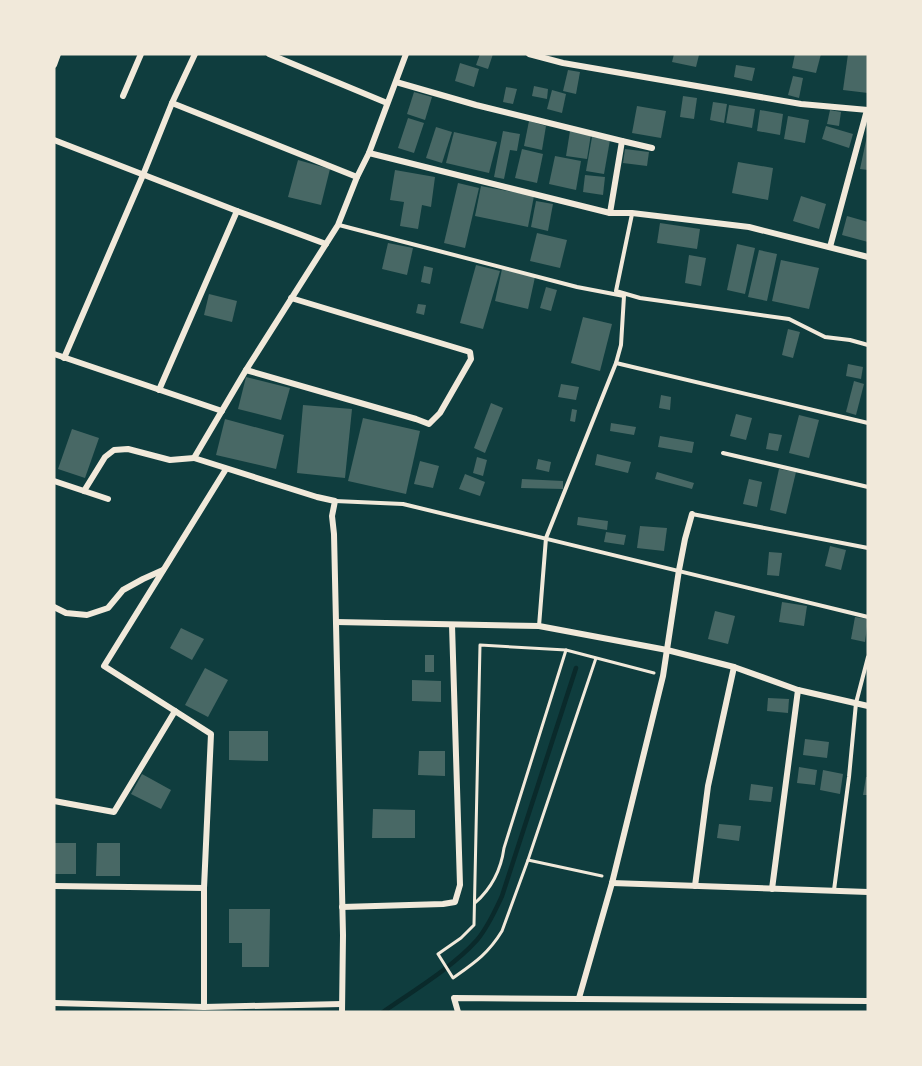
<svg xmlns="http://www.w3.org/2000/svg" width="922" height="1066" font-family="Signika,sans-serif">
<rect width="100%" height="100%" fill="#0f3d3e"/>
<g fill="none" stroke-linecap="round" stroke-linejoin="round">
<path stroke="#0a2a2b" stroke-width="4.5" d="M383,1012C413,991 453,967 477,940C488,927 495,911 502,896L576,668"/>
</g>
<g fill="#486865">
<path d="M480,54H493L488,69L476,65Z"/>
<path d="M674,54L699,55L696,67L672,62Z"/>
<path d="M795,54H821L816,73L792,68Z"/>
<path d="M848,54H868V93L843,90Z"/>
<path d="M460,63L479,69L474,87L455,81Z"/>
<path d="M736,65L755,68L752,81L734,77Z"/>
<path d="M568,70L580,72L576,94L563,91Z"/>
<path d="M793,76L803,78L799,98L788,95Z"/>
<path d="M534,86L548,89L547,99L532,96Z"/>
<path d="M506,87L517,89L513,104L503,102Z"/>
<path d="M552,90L566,94L562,113L547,109Z"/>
<path d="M414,92L432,97L425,120L407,114Z"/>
<path d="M683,96L697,98L694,119L680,117Z"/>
<path d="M713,102L727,104L724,123L710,120Z"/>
<path d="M729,105L755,109L752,128L726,123Z"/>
<path d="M637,106L666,111L661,138L632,133Z"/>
<path d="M760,110L783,114L780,135L757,131Z"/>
<path d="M830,110L841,112L839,126L827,124Z"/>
<path d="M788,116L809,120L805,143L784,139Z"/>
<path d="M408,118L424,123L414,153L398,148Z"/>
<path d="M529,121L546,126L542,150L524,146Z"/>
<path d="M826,126L853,134L849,148L822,139Z"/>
<path d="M436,127L452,132L442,163L426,158Z"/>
<path d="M503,131L520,134L517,151L510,150L504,179L494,177Z"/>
<path d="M570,131L591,134L587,159L566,156Z"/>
<path d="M454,132L497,142L489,173L446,163Z"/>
<path d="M867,136H868V170L860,169Z"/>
<path d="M592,137L610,140L604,174L586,171Z"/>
<path d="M522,149L543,154L537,183L515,178Z"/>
<path d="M625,149L649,152L647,166L623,163Z"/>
<path d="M555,156L581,161L576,190L549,184Z"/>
<path d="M298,160L330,169L321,205L288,197Z"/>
<path d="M738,162L773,168L768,200L732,193Z"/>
<path d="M395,170L435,177L431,207L422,205L418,229L400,226L404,202L390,200Z"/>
<path d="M585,175L605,177L603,195L583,192Z"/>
<path d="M458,183L479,188L465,248L444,243Z"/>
<path d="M481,186L534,196L528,227L475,216Z"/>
<path d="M801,196L826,204L819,229L793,221Z"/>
<path d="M536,201L553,204L548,231L531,227Z"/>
<path d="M847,216L868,222V242L842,235Z"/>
<path d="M660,223L700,229L697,249L657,243Z"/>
<path d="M537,233L567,240L560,268L530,261Z"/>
<path d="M388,243L413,248L407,275L382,269Z"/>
<path d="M737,244L755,248L745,294L727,290Z"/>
<path d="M759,250L777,254L767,301L748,297Z"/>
<path d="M689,255L706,258L701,286L685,283Z"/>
<path d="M781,260L819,268L809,309L772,301Z"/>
<path d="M476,265L500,271L483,329L460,323Z"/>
<path d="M424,266L433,268L430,284L421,282Z"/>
<path d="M502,269L535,277L528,309L495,301Z"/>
<path d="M546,287L557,290L551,311L540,308Z"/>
<path d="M209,294L237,301L232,322L204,315Z"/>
<path d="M418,304L426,305L424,315L416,313Z"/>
<path d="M583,317L612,324L600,371L571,363Z"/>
<path d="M788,329L800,332L793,358L782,355Z"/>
<path d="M848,364L863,367L861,379L846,376Z"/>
<path d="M246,377L290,388L281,420L238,409Z"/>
<path d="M854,381L864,384L856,415L846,412Z"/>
<path d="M561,384L579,387L576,400L558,397Z"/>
<path d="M661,395L671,397L670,410L659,408Z"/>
<path d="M491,403L503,408L485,453L474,448Z"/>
<path d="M303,405L352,409L345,478L297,473Z"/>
<path d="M572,409L577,410L575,422L570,421Z"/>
<path d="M736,414L752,418L746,440L730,436Z"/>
<path d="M799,415L819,420L809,458L789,453Z"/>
<path d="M363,418L420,431L406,494L348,481Z"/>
<path d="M225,419L284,435L276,469L216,455Z"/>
<path d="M611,423L636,427L634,435L610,431Z"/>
<path d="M72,429L99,438L85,478L58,469Z"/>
<path d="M769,433L782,435L778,451L766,449Z"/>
<path d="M660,436L694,442L692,453L658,447Z"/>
<path d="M597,454L631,462L628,473L595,465Z"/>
<path d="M477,457L487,460L483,476L473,473Z"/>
<path d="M538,459L551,462L549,472L536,469Z"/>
<path d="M420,461L439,466L433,488L414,484Z"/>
<path d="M779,469L796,472L786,514L770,510Z"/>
<path d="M657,472L694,483L692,489L655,479Z"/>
<path d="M465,474L485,482L480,496L459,489Z"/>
<path d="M522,479L563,481V489L521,488Z"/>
<path d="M749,479L762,482L757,507L743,504Z"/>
<path d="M578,517L608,521L607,530L577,525Z"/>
<path d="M640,526L667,528L664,551L637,548Z"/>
<path d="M606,532L626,535L624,545L604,542Z"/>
<path d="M830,546L846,550L841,570L825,566Z"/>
<path d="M769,552L782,553L779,576L767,575Z"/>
<path d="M782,602L807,606L804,626L779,622Z"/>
<path d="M715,611L735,616L728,644L708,639Z"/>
<path d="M855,617L868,619L865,642L851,639Z"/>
<path d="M181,628L204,639L192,660L170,648Z"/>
<rect x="425" y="655" width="9" height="17"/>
<path d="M205,668L228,680L208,717L185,705Z"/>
<path d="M412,680L441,681V702L412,701Z"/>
<path d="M768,698L789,699L788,713L767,711Z"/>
<path d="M229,731H268V761L229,760Z"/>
<path d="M805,739L829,742L827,758L803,755Z"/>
<path d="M419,751H445V776L418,775Z"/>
<path d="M799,767L817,770L815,785L797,783Z"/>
<path d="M823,770L843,774L840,794L820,790Z"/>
<path d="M142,774L171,790L161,809L131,794Z"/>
<path d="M866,777H868V795H863Z"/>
<path d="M751,784L773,787L771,802L749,800Z"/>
<path d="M373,809L415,810V838H372Z"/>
<path d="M719,824L741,826L739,841L717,838Z"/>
<rect x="54" y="843" width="22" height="31"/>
<path d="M97,843H120V876H96Z"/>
<path d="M229,909H270L269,967H242V943H229Z"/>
</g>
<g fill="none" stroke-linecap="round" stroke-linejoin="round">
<g stroke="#f1e9da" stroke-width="3">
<path d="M596,658L528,860L502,931C488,954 474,963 453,978L438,954L461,938L474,925L480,645L566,650L654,673"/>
<path d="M528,860L602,876"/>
<path d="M475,903C492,888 501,870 504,848L566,650"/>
</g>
<g stroke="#f1e9da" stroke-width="4">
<path d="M632,214L616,291L640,298L789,319L825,337L850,340L868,345"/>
<path d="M339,225L577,287L624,296L621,345L616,363L546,538L539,626"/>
<path d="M616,363L868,423"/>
<path d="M723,453L868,487"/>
<path d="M335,501L403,504L868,617"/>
<path d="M692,514L868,548"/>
<path d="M834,890L849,777L856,703L868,657"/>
</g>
<g stroke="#f1e9da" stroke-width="6">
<path d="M269,54L387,103"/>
<path d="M529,54L563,63L801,104L868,110"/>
<path d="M54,65L58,54"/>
<path d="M396,82L476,105L622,141"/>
<path d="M123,96L141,54"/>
<path d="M172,103L357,177"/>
<path d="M54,140L237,211L159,390"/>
<path d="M369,153L610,213H632L749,227L868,257"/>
<path d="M237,211L326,244"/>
<path d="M610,213L622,141L652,148"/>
<path d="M830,247L867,110"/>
<path d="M54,354L222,411"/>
<path d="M64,358L143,175L172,103L195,54"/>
<path d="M246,370L416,419L429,424L440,413L471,359L470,352L291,298"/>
<path d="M54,481L108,499"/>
<path d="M84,491L105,457L114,450L128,449L170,460L194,458"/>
<path d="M54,607L66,613L87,615L108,608L123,590L143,579L163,570"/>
<path d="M336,622L539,626L667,650L734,667L798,690L868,706"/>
<path d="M175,711L211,734L204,888V1007L342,1004"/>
<path d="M54,801L114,812L175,711L104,666L226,469"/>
<path d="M612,883L868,892"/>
<path d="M54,886L204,888"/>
<path d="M695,886L708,786L734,667"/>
<path d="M772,889L798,690"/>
<path d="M342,907L443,904L455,902L460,885L452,625"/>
<path d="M579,998L612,883L663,676L679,570L685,539L692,514"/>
<path d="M54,1003L204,1007"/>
<path d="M342,1012L343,935L334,534L332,516L335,501L317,497L194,458L246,370L338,225L357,177L369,153L406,54"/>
<path d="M458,1012L454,998L868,1001"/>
</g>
</g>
<rect width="922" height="1066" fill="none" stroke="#f1e9da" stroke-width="111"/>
</svg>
